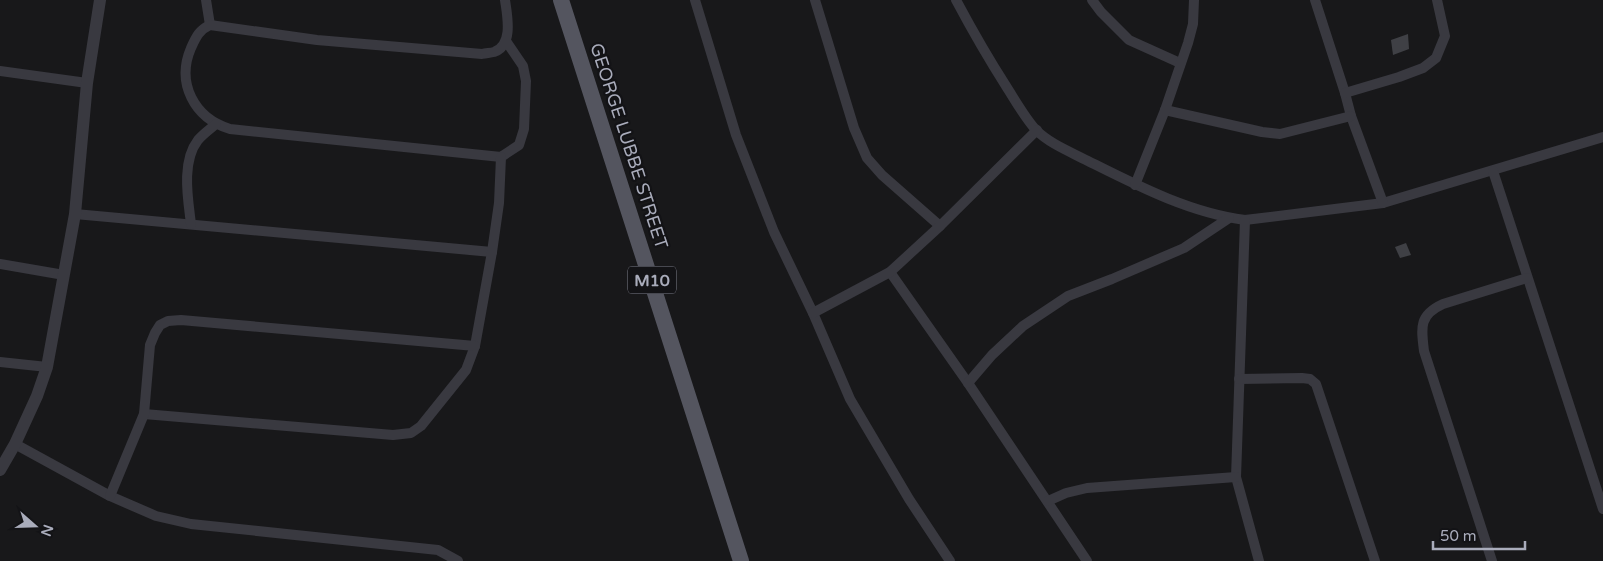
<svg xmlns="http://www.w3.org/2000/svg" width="1603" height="561" font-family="'Varela Round',sans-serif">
<rect width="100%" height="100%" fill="#18181a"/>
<g fill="#3f4045">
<path d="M1408,34L1409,49L1393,55L1391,40Z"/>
<path d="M1406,243L1411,255L1400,258L1395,247Z"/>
</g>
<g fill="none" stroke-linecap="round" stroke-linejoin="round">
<g stroke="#393940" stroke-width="10">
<path d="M206,0L210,25"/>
<path d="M505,0C507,15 514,45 494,52C490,53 486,53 482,54L317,40L210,25C199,30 196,37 191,48C176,83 194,118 230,129L501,157L519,145L524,129L526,81L523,66L506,41"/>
<path d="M695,0L736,135L774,232L813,313L850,399L909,499L950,561"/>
<path d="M815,0L854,128L867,158L882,175L940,226"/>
<path d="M956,0C972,30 988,58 1006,86C1015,100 1025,118 1036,130C1050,144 1071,152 1088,161C1138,186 1190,213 1245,220L1383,203L1603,137"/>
<path d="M1092,0L1101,12L1129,40L1180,63"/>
<path d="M1315,0L1345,93L1351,116L1383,203"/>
<path d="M0,71L87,83"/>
<path d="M1345,93L1399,77L1423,68L1436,58L1445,36L1437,0"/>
<path d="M1165,110L1262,132L1280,134L1351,116"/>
<path d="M1493,171L1603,509"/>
<path d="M1135,185L1165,110L1188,43L1193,24L1194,0"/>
<path d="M75,214L492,252"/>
<path d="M1245,220L1236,477L1259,561"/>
<path d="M191,224C188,199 181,162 198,140C203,134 210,129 216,124"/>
<path d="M0,264L64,275"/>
<path d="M890,272L968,383L1087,561"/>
<path d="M813,313L890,272L940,226L1037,130"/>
<path d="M0,362L47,367"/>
<path d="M1239,379L1302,378L1310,379L1316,384L1375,561"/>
<path d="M968,383L992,355L1023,326L1068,296L1112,279L1184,248L1229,218"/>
<path d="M144,414L393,435L411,433L421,426L466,370L475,346L492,252L499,203L501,157"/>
<path d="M15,444L110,496L156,516L191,524L438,550L458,561"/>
<path d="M110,496L144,414L150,345L155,333L160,325L168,321L181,320L475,346"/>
<path d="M1048,501L1066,493L1087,488L1236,477"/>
<path d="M1492,561L1424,351C1421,327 1419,315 1443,304L1527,278"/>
</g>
<path stroke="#393940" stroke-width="12" d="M0,470L15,444L37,396L47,367L75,214L87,83L100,0"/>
<path stroke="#54555f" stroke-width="16" d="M561,0L741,561"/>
</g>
<g text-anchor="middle" stroke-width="4.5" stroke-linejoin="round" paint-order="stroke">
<rect fill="#131316" stroke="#7c7e8a" stroke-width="1" x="628" y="266.5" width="48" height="27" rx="4"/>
<g font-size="16" font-weight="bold" fill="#a9acbb">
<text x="652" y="286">M10</text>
</g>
<g font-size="18" fill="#a9acbb" stroke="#131316">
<text transform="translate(629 146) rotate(72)" y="6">GEORGE LUBBE STREET</text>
</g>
</g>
<g transform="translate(35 526) rotate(110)" stroke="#131316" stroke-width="4" paint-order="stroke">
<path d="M0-4L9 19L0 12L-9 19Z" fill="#a9acbb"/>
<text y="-8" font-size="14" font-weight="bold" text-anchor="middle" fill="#a9acbb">N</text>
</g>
<path d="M1433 541v8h92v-8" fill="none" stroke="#a9acbb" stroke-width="2.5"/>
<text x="1440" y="541" font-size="15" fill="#a9acbb" stroke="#131316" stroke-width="4" paint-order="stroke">50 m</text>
</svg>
